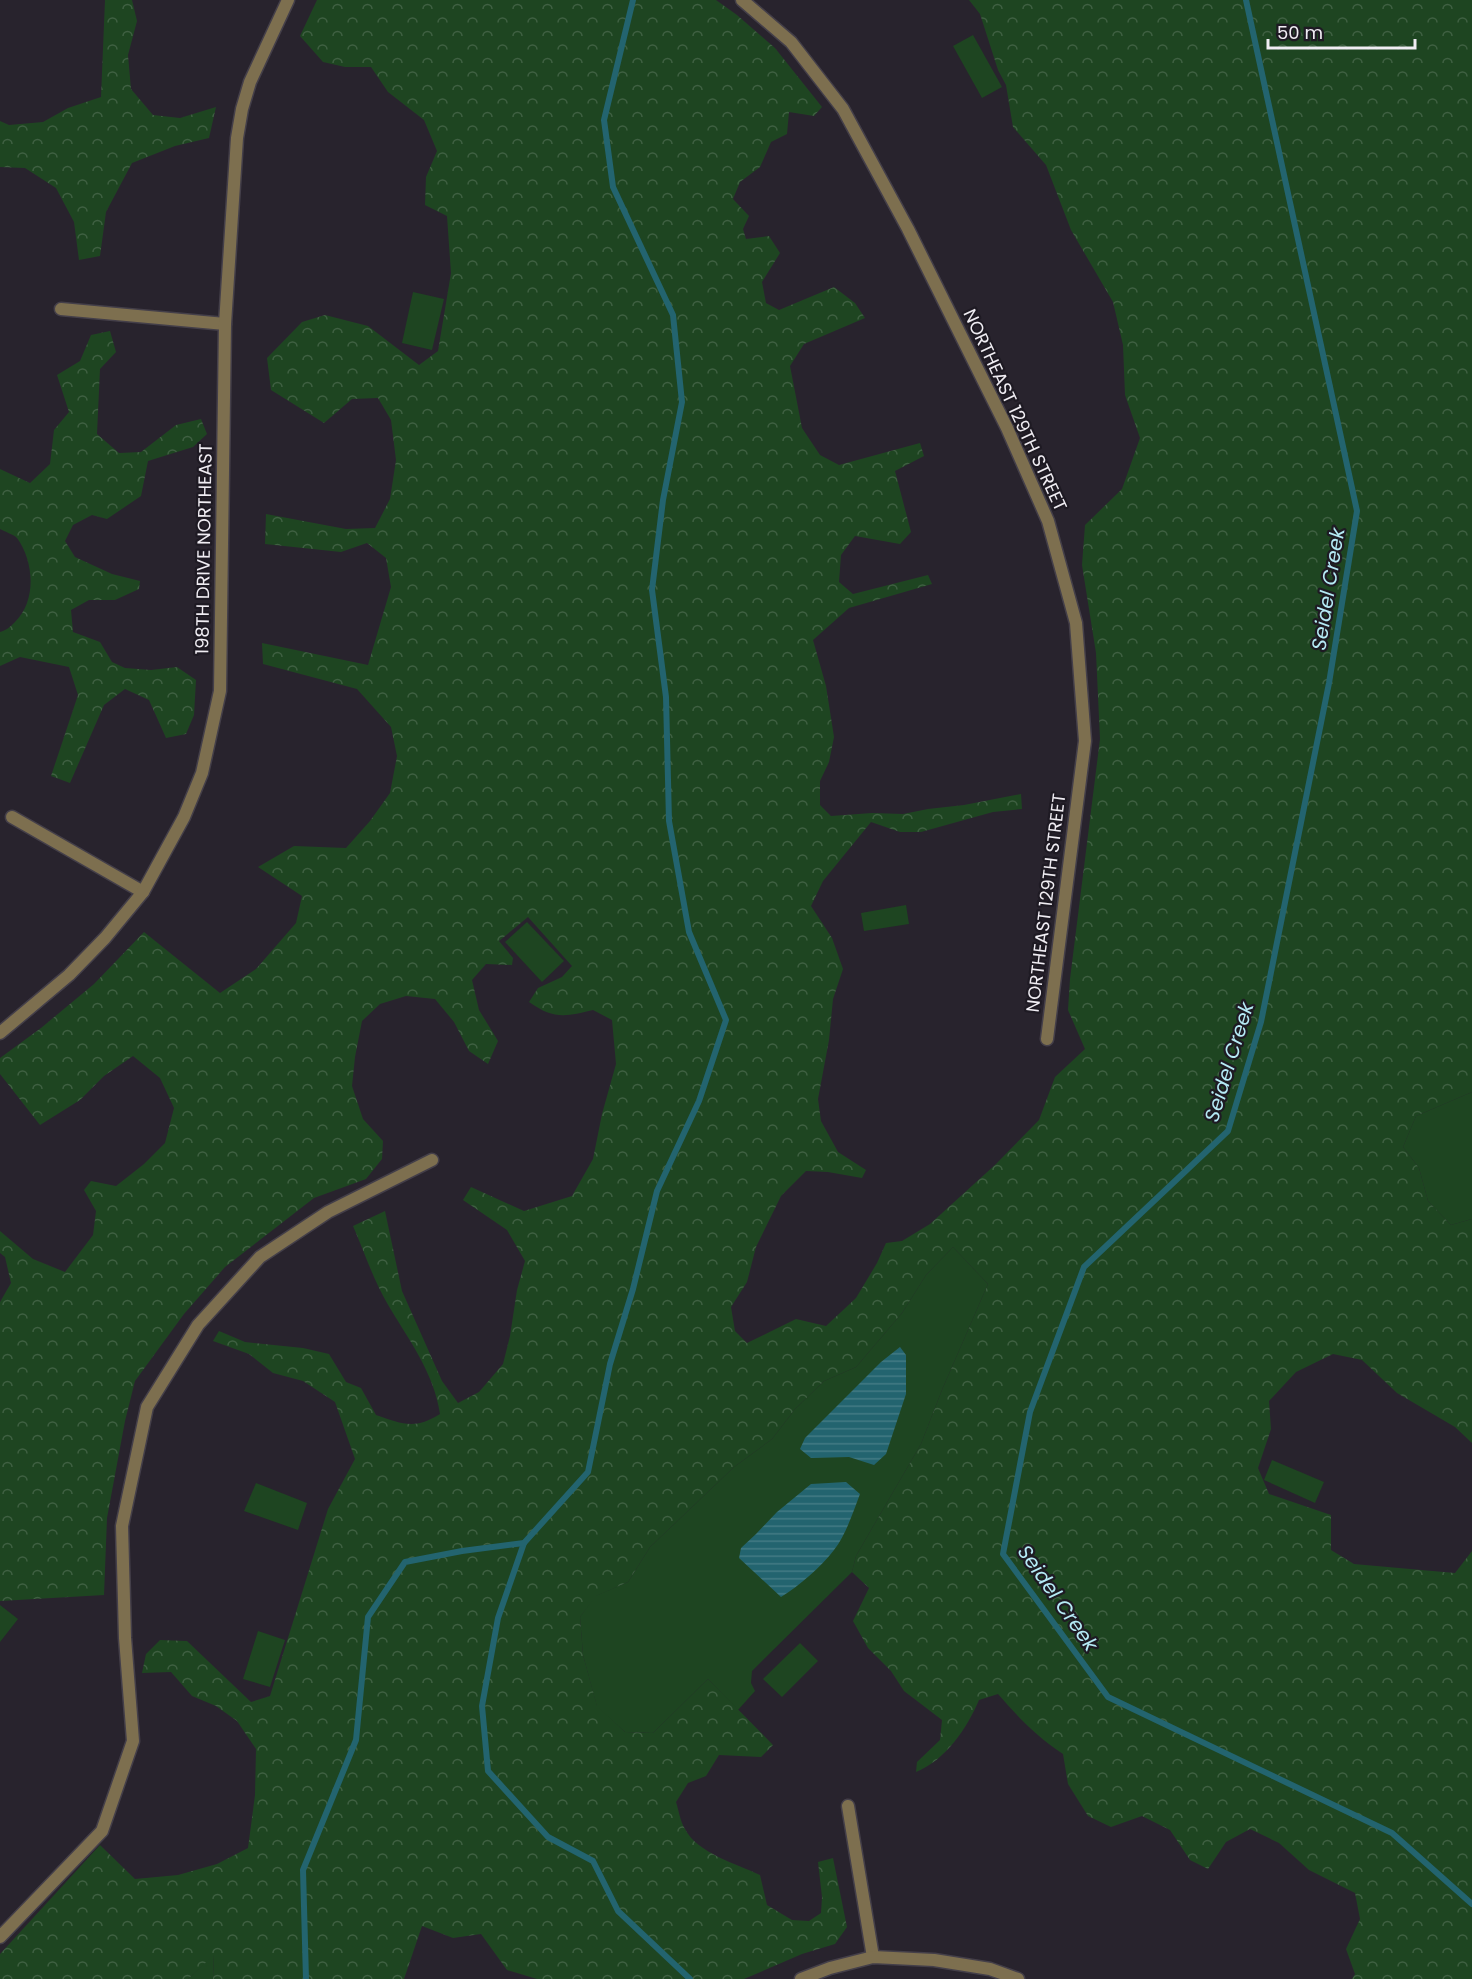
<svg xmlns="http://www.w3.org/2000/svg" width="1472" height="1979" font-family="Poppins,sans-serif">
<defs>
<pattern id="forest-crowns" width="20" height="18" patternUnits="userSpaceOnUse" patternTransform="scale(1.5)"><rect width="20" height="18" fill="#1e4521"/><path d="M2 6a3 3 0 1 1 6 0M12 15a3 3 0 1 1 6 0" fill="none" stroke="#3f6042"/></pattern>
<pattern id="water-rules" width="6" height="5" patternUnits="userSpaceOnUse" patternTransform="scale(1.5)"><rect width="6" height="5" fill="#23646f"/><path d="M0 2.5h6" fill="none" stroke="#437a84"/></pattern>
</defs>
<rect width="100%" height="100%" fill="#28232d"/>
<g fill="#1e4521">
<path d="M973,35L1002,87L982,98L953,46Z"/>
<path d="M413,292L444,299L432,350L402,343Z"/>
<path d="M906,905L909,924L864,931L861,913Z"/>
<path d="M527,922L564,961L542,982L505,942Z"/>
<path d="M1472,1092V1219L1451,1225L1428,1201L1419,1168L1403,1147L1416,1116Z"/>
<path d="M953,1247L988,1284L942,1390L921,1444L856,1556L852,1572L752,1671L751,1683L755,1691L738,1710L708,1679L653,1733L625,1732L597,1707L583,1655L580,1617L595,1596L628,1582L650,1547L734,1467L772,1439L795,1409L824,1381L856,1367L902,1313L926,1275Z"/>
<path d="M1272,1460L1324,1482L1315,1503L1264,1480Z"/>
<path d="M256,1483L307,1503L298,1530L244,1511Z"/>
<path d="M0,1605L18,1619L0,1642Z"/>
<path d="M258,1631L285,1640L270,1687L243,1679Z"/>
<path d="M800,1643L818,1661L782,1697L763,1679Z"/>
<path d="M214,1954L213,1979H188Z"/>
</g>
<g fill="url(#forest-crowns)">
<path d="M105,0H132L137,21L128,55L131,89L153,115L180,118L216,107L209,138L175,146L132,163L106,212L100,256L79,260L74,222L56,188L25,168L0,167V121L9,125L43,122L68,108L101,97Z"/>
<path d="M317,0H716L737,15L775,48L822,107L814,116L789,112L787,134L771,142L760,167L740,182L733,199L749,216L743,229L746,239L769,236L780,253L762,282L766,303L779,310L834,287L855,303L865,318L804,344L790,366L802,428L820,455L839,465L920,443L924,456L895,471L911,532L900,544L855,536L841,555L839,582L853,594L928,575L932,584L849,608L813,640L826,686L834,737L829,762L820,781V805L831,816L872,813L903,814L928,809L964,805L1021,794L1022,809L993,812L921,832H900L871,822L823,881L811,906L832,938L843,969L833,999L829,1040L818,1099L821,1121L838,1152L866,1170L862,1178L828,1172L806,1171L781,1196L756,1247L747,1282L731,1307L735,1331L747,1343L796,1319L826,1326L856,1298L877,1263L886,1243L902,1241L930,1224L996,1164L1039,1120L1055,1077L1085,1049L1068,1010L1070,979L1100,739L1096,653L1082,565L1085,525L1122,489L1140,438L1125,395L1123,345L1113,302L1071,230L1046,165L1013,127L1006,85L998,70L980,14L969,0H1472V1092L1416,1116L1403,1147L1419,1168L1428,1201L1451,1225L1472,1219V1443L1455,1427L1397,1393L1362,1360L1333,1354L1296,1372L1269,1401L1271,1429L1258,1468L1269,1494L1331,1515V1550L1354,1564L1455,1573L1472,1551V1979H1352L1355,1974L1346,1949L1360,1919L1355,1893L1309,1870L1279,1843L1250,1829L1226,1842L1208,1869L1190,1860L1170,1830L1142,1816L1111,1827L1088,1816L1068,1784L1063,1754C1036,1736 1019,1718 998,1694L979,1700C967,1728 946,1760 916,1772L917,1762L940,1740L942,1720L904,1691L891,1671L868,1648L853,1621L869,1588L852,1572L856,1556L921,1444L942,1390L988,1284L953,1247L926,1275L902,1313L856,1367L824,1381L795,1409L772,1439L734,1467L650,1547L628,1582L596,1596L580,1617L583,1655L597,1706L625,1732L653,1733L708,1679L773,1745L761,1757L719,1755L706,1776L688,1783L676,1802C679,1811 680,1821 685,1829C697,1853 737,1864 760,1875L767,1905L792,1920L809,1921L821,1913L822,1897L818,1862L833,1858L847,1927L835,1944L802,1954L744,1979H537L507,1970L481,1934L453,1938L422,1926L404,1979H213L214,1955L188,1979H0V1954L100,1845L135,1879L178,1875L217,1864L248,1848L255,1795L256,1749L237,1721L216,1706L192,1696L171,1672L142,1673L146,1654L160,1640L187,1641L251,1702L270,1696L328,1509L355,1459L335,1402L303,1381L273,1373L249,1354L213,1341L219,1331L245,1342L303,1348L329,1354L346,1382L361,1388L376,1415C402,1424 415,1430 440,1414C434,1372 408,1339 387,1303C373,1279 364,1251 353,1226L385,1211L402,1291L442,1381L458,1403L479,1392L503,1364L510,1336L517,1290L525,1261L507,1230L463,1200L471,1187L524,1211L572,1196L593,1159L602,1114L616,1064L612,1020L593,1010C565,1017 553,1019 529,1002L538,988L562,977L572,966L528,917L499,941L513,958L512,965L486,964L472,980L479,1010L498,1041L488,1064L469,1051L454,1022L435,999L406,996L380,1004L362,1021L355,1057L352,1086L363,1119L383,1141L382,1159L366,1179L314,1198L225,1267L184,1314L135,1381L125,1421L107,1518L104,1595L0,1601V1302L11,1283L5,1257L0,1253V1231L33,1259L65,1272L93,1235L96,1211L84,1190L91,1181L116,1186L144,1164L165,1143L174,1108L160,1078L133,1056L104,1076L80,1100L40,1125L0,1074V1058L41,1028L94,984L144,932L220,993L256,969L296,923L302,896L258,867L294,846L346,848L370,821L390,793L397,756L391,727L357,689L263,664L262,643L368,665L391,587L386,558L367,543L341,552L265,544L266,514L346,529L375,528L390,499L396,460L391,420L378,398L352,399L324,423L271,390L267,358L302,322L325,315L368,326L419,365L438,351L451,273L447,216L425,205L426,177L437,151L424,120L388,92L371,67H345L323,62L300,36Z"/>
<path d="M110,331L116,352L100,369L97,434L119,453L141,452L176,425L201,419L207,434L193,447L148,461L141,496L107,519L92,515L73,525L65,541L75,557L112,574L140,581L139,589L115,600H89L71,610L73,632L100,642L112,662L125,668L151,670L177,667L196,680L194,715L186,734L166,738L149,700L125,689L104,705L70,783L51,776L78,695L69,667L20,657L0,666V632C7,630 10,627 15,622C37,601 34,561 17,538C13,534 5,532 0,529V469L30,483L50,464L54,430L69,412L57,375L80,361L91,335Z"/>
</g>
<g fill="url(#water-rules)">
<path d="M900,1347L906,1355V1394L886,1454L874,1465L849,1457L811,1458L800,1449L805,1438L881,1362Z"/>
<path d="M846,1482L860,1494C853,1512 846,1535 834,1550C821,1567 799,1586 781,1597L739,1558L741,1548L756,1534L777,1512L811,1484Z"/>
</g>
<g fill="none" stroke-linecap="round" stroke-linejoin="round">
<g stroke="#23646f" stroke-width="6">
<path d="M1246,0L1357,511L1329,683L1261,1022L1228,1131L1084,1267L1030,1412L1003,1554L1108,1697L1392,1833L1472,1904"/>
<path d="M524,1543L498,1618L482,1706L488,1771L548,1837L593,1861L618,1911L690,1979"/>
<path d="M306,1979L303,1870L356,1740L368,1617L405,1562L462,1551L524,1543L588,1472L610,1364L633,1289L657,1191L699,1101L726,1020L689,932L669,821L666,697L652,590L663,500L682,402L673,315L613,187L604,120L633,0"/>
</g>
<g stroke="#443f49" stroke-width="15">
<g id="minor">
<path d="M742,0L791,42L843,109L908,229L987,388L1007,428L1048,521L1076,623L1085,741L1047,1039"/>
<path d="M61,309L225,324"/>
<path d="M12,817L143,892"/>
<path d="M0,1033L69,975L105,938L143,892L184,817L202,773L220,691L225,324L237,138L242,109L250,82L288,0"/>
<path d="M848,1806L873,1957"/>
<path d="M0,1937L102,1831L133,1741L125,1638L122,1526L147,1407L198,1325L260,1257L328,1212L432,1160"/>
<path d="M801,1979L830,1968L873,1957L934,1960L990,1969L1018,1979"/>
</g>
</g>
<use href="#minor" stroke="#7d6f4f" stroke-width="12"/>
</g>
<g text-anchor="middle" stroke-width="4.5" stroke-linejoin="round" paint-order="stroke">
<g font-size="18" fill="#f0edf3" stroke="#1e1a23">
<text transform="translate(1015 410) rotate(65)" y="6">NORTHEAST 129TH STREET</text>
<text transform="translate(204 549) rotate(-89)" y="6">198TH DRIVE NORTHEAST</text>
<text transform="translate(1046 903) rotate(-83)" y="6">NORTHEAST 129TH STREET</text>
</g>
<g font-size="20" font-style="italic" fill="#b5eaf5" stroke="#1e1a23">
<text transform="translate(1328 589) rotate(-81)" y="7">Seidel Creek</text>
<text transform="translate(1229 1062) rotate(-73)" y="7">Seidel Creek</text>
<text transform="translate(1058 1598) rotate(55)" y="7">Seidel Creek</text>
</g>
</g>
<path d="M1268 39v9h147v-9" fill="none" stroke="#f0edf3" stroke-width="3"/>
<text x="1277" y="39" font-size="18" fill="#f0edf3" stroke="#1e1a23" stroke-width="4.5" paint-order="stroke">50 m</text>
</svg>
